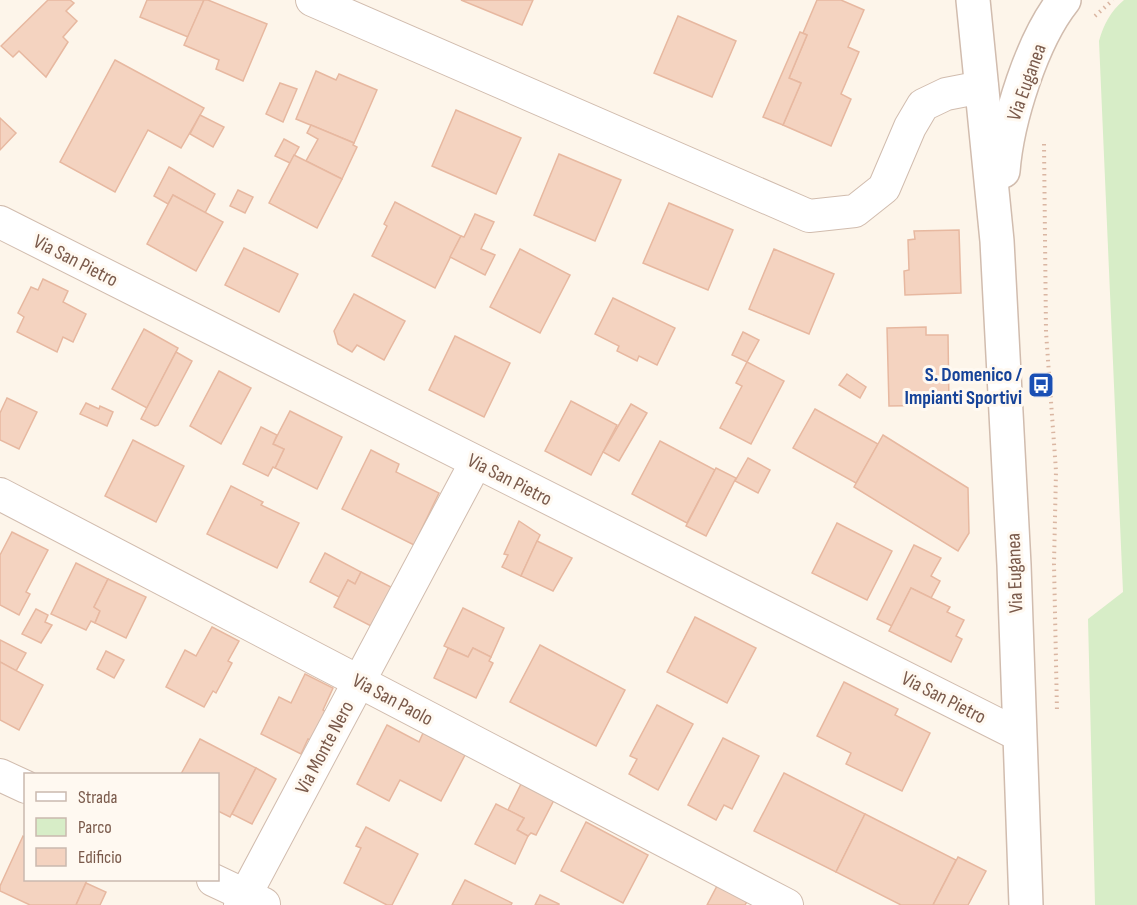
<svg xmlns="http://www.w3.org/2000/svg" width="1137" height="905" font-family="'Sofia Sans Condensed',sans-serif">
<rect width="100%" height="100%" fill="#fdf5ea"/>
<path fill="#d7edc7" d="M1124,0H1137V905H1095L1088,619L1123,592L1099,41C1104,24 1110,12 1124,0Z"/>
<g fill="#f4d3c0" stroke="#e7b8a0" stroke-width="1.5">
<path d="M48,0H70L74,3L66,11L77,21L63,37L68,42L46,77L19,51L13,57L1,46Z"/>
<path d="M147,0H204L188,37L140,17Z"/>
<path d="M204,0H208L267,24L243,81L216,69L219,60L184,45Z"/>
<path d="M461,0H533L522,25Z"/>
<path d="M817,0H841L864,10L848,47L859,52L841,94L851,99L831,146L783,125L801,83L789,78L807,35L803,33Z"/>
<path d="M678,16L736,41L712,97L654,73Z"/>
<path d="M800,32L807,35L789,78L801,83L783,125L763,117Z"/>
<path d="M115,60L204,108L181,148L148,130L115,192L60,162Z"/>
<path d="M316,71L336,80L339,74L377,90L354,143L296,119Z"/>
<path d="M280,83L297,89L283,122L266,114Z"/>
<path d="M456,110L521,138L496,194L432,166Z"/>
<path d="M200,115L224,127L213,147L190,134Z"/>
<path d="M0,118L16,133L0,150Z"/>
<path d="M311,125L354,143L353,145L357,147L342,179L306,161L318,139L307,133Z"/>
<path d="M284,139L299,147L290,163L275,156Z"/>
<path d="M559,154L621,180L595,241L534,215Z"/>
<path d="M294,155L342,179L317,228L269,203Z"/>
<path d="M169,167L215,194L205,213L173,195L168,204L154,196Z"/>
<path d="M238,190L253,197L245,213L230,206Z"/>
<path d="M173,195L223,222L196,271L147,244Z"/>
<path d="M395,202L461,236L435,288L372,256L387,226L384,224Z"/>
<path d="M669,203L733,230L708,290L643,263Z"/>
<path d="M475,214L494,222L481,249L495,255L485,275L450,257L461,236L464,237Z"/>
<path d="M959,230L961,293L905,295L904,271L909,270L908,240L915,239L914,231Z"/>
<path d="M244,248L298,274L279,312L225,285Z"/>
<path d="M520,249L570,275L540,333L490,307Z"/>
<path d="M774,249L834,274L809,334L749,309Z"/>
<path d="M43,279L68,291L63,302L86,314L73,342L63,337L57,352L17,332L24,317L18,313L31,287L38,290Z"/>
<path d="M354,294L405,321L384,360L357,345L352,352L338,344L334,331Z"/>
<path d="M613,298L675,328L657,365L639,356L637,361L617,351L619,346L595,334Z"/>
<path d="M926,327V335H948L949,405L889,406L887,328Z"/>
<path d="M144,329L178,348L147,408L112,389Z"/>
<path d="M743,332L759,340L747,362L732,355Z"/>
<path d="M455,336L510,363L484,417L429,390Z"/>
<path d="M176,352L192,361L158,425L155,426L141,419Z"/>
<path d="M747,362L784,381L751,444L720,428L742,386L736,383Z"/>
<path d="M219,371L251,388L221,444L190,426Z"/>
<path d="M847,374L866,387L860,398L839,385Z"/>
<path d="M7,398L37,412L19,449L0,440V413Z"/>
<path d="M571,401L617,425L591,475L545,451Z"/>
<path d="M86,403L99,409L100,406L113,412L107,426L80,414Z"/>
<path d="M631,404L647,413L619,461L603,452Z"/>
<path d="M815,409L878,444L856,483L793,448Z"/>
<path d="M290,411L342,437L317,489L275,468L284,449L273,444Z"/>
<path d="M261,427L277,435L273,444L284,449L275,468L273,467L268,476L243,464Z"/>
<path d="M883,435L968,488L969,533L958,551L854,487Z"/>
<path d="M133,440L184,466L156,522L105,496Z"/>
<path d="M660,441L715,470L687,523L632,494Z"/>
<path d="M371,450L399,464L396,472L439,493L414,545L342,509Z"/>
<path d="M748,458L770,470L758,493L735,481Z"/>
<path d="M716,468L736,478L706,536L686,526Z"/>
<path d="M231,486L263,502L261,505L299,523L277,568L207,534Z"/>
<path d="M519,521L540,535L521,576L502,567L508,555L504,554Z"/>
<path d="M837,523L892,551L867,600L812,573Z"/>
<path d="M12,532L48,550L26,592L30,594L19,615L0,605V555Z"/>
<path d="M537,541L572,558L553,591L521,576Z"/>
<path d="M914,545L941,558L931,576L940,581L931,598L911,588L892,626L877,619Z"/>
<path d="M325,553L361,572L355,584L348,580L339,597L310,582Z"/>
<path d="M76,563L108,579L94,607L100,611L95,623L91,621L86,630L51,614Z"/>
<path d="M361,572L393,588L373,627L334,607L348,580L355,584Z"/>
<path d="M108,579L146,597L126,638L95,623L100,611L94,607Z"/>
<path d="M911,588L950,607L947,612L964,620L956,636L962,639L951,662L889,631Z"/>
<path d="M463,608L504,628L491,657L473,648L468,657L444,646Z"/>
<path d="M36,609L48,615L45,622L52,625L41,643L22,634Z"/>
<path d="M695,617L756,648L727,703L667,672Z"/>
<path d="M212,627L239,641L228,661L232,663L216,693L213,691L204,707L166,687L185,650L196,656Z"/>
<path d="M0,640L26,653L16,671L0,662Z"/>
<path d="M540,645L625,690L596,746L510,702Z"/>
<path d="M448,648L468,657L473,648L491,657L489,661L493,663L476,698L434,678Z"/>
<path d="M106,651L124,660L114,678L97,669Z"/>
<path d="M0,662L43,685L19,730L0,720Z"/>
<path d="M305,674L333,688L323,710L325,711L311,740L308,739L301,754L261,734L279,697L291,703Z"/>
<path d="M844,682L898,709L895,715L930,733L902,791L846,764L851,753L817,736Z"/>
<path d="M657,705L693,724L658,790L629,774L637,759L630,756Z"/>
<path d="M387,725L419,742L423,733L465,755L441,801L400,780L389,801L357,784Z"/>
<path d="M723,738L759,756L732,809L724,805L716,820L688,805Z"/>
<path d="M200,739L256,768L230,817L218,811V774H181Z"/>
<path d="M256,768L276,779L252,824L232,814Z"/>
<path d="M784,773L865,814L836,872L754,831Z"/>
<path d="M522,782L555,798L536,835L531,833L528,836L517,830L524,818L508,810Z"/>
<path d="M496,804L524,818L517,830L528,836L515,864L475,844Z"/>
<path d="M865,814L956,860L933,905H901L836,872Z"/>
<path d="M586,822L648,855L623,903L561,871Z"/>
<path d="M366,827L418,854L392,905H387L344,883L361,848L356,846Z"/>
<path d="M23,836L26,838V880H87L76,905H30L0,891V886Z"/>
<path d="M958,857L986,871L968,905H933Z"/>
<path d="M465,880L512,903L511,905H452Z"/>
<path d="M86,883L106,892L100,905H76Z"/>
<path d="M718,884L748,900L745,905H707Z"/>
<path d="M540,895L559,904V905H535Z"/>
</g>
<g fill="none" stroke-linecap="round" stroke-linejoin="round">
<g stroke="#d1bcae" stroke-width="34">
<g id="minor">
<path d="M312,0L809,216L855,211L884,188L910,127L923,105L946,94L982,87"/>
<path d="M0,222L1019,735"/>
<path d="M0,494L787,905"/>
<path d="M0,775L26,787"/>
<path d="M213,880L264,904"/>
<path d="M240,905L476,462"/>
</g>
</g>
<g stroke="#d1bcae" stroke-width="36">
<g id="tertiary">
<path d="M973,0L997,241L1014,565L1026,905"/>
<path d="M1003,171C1007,120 1032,40 1064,0"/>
</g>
</g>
<g stroke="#dab6a2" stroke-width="4" stroke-dasharray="1.5 4.5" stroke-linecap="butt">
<path d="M1095,16L1113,0"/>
<path d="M1044,144L1046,332L1056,471L1054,564L1057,712"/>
</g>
<use href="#minor" stroke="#fff" stroke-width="32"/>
<use href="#tertiary" stroke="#fff" stroke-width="33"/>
</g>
<defs>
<g id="bus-square" transform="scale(1.35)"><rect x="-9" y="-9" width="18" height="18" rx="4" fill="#1a4fb4" stroke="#fff9f1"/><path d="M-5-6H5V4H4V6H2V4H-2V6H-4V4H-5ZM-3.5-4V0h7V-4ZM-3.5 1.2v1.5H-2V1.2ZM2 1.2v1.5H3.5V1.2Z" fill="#fff"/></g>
</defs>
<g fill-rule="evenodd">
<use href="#bus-square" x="1041" y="385"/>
</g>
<g text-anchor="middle" stroke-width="6" stroke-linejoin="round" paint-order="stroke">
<g font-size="20" fill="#7a5a4b" stroke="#fff9f1">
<text transform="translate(1026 82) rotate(-70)" y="7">Via Euganea</text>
<text transform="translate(76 260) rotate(27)" y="7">Via San Pietro</text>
<text transform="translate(510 479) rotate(27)" y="7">Via San Pietro</text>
<text transform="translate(1014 573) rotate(-92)" y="7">Via Euganea</text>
<text transform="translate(944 697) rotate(27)" y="7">Via San Pietro</text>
<text transform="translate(393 699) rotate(28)" y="7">Via San Paolo</text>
<text transform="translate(324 747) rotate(-62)" y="7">Via Monte Nero</text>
</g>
<g font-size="20" font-weight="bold" fill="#164399" stroke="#fff9f1" text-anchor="end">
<text x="1022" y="381">S. Domenico /<tspan x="1022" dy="23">Impianti Sportivi</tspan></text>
</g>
</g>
<rect x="24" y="773" width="195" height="108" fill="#fff9f1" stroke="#cab9af" stroke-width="1.5"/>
<rect x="36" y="792" width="30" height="9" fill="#ffffff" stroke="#cab9af" stroke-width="1.5"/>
<text x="78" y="803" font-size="18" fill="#7a5a4b">Strada</text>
<rect x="36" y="818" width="30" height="18" fill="#d7edc7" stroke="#cab9af" stroke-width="1.5"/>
<text x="78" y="833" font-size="18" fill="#7a5a4b">Parco</text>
<rect x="36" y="848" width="30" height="18" fill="#f4d3c0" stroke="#cab9af" stroke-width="1.5"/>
<text x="78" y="863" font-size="18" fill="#7a5a4b">Edificio</text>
</svg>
